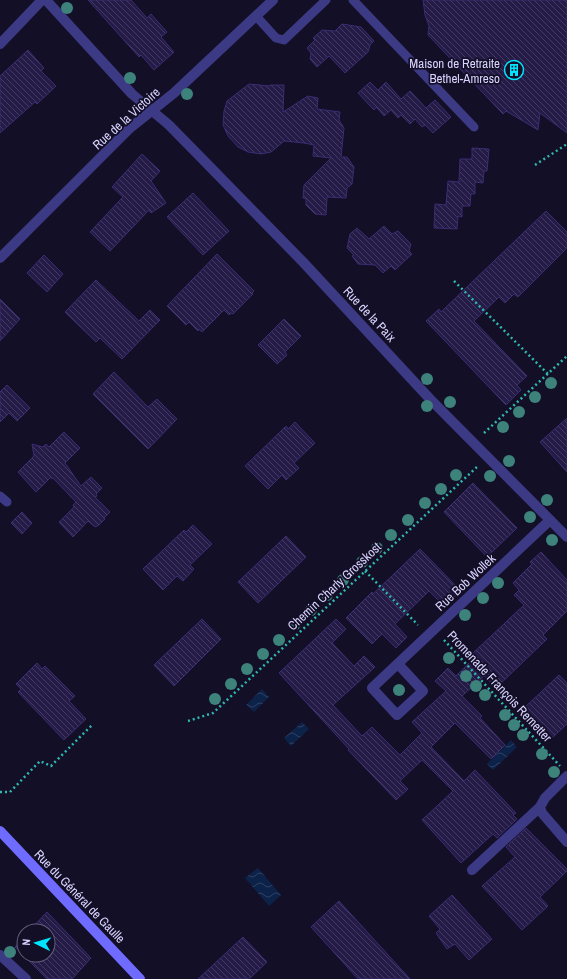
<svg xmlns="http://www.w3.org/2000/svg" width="567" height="979" font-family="'Archivo Narrow',sans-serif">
<defs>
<pattern id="water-waves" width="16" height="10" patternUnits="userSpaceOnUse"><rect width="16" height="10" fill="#0c2248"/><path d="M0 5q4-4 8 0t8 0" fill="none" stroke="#2f4163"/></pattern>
<pattern id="building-back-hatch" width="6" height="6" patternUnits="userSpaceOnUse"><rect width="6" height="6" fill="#241b47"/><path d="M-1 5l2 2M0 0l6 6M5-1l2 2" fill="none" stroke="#433b63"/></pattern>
</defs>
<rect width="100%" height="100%" fill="#130f26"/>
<g fill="url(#water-waves)">
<path d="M262,689L269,697L254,712L246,705Z"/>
<path d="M302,722L309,729L291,746L284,738Z"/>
<path d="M511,740L517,747L493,770L487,764Z"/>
<path d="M258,868L281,895L269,906L245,878Z"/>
</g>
<g fill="url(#building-back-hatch)" stroke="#3b2d73">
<path d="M88,0H131L147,18L151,14L167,32L161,37L174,52L154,70L141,55L139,57Z"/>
<path d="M423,0H567V133L540,113L538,130L506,111L503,114L428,35L429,26L425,15Z"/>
<path d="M342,24L361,27L374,41L370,45L368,52L345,73L329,56L317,67L310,59L311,53L307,48L315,40L313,38L322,30L335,31Z"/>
<path d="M28,50L44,68L41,71L56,86L37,104L35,102L0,133V76Z"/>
<path d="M370,82L378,90L386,82L401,99L410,91L426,108L435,100L451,117L433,133L425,125L422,127L415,119L410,124L401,115L398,118L391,110L384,116L376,107L374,110L358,93Z"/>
<path d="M249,84L270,86V85H284L283,112L308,96L318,98L317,109L340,112L339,120L344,128L341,157H347L354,167L352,184L347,188L346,198L327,197L326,215L315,214L306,205V199L303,198L304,185L331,158L313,156L314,145L304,143L284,141L271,152L261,154L248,152L238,147L228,136L223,125L224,111L227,101Z"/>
<path d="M472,148L489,149L487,171H484L483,183L475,182V194H471L470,206H462V217L458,216L457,229L434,228L435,204L446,205L448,181L459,182L460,159H472Z"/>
<path d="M142,154L160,171L151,181L166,203L151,213L149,210L110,251L90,232L123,197L112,187Z"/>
<path d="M193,193L229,231L203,255L167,217Z"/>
<path d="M546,211L567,232V248L518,297L514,294L505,303L499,297L474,321L527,376L517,385L521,390L506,405L426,321L439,309L441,312Z"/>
<path d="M384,226L392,234L398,231L411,244L409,251L412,254L395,270L391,266L383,273L375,265L358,264L352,256L354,255L347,248L350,234L357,228L369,239Z"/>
<path d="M217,254L254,291L252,293L253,294L233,314L231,313L229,315L224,310L202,332L199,329L198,331L189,322L186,325L167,306Z"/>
<path d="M44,255L63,274L47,292L27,273Z"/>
<path d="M96,280L139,321L150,310L160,320L122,359L100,338L96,342L65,312Z"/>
<path d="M0,299L20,319L0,341Z"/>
<path d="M284,319L301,336L285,352L287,355L277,364L258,345Z"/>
<path d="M114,372L148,407L157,399L177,419L148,449L93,394Z"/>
<path d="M7,385L30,408L17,421L9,413L0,422V392Z"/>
<path d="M567,418V472L540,442Z"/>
<path d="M295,422L315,443L294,463L299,468L286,480L282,475L268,489L245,466L286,426L288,429Z"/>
<path d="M64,432L80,448L65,463L81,486L91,477L102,488L96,494L97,496L95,497L110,512L104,518L105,519L99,525L95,527L88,521L73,537L59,522L74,507L73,505L76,502L53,478L52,479L51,477L36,492L18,472L34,456L32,444L43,447L46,444L49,447Z"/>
<path d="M473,483L517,528L487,557L444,512Z"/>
<path d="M22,512L32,523L22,534L11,523Z"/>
<path d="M193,525L212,544L190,565L194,569L183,581L177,576L163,590L143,569L184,530L186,532Z"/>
<path d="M286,536L306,557L258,603L238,582Z"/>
<path d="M420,549L461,591L444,606L429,591L395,624L407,637L396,648L382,634L372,644L346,618L372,592L373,594Z"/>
<path d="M541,552L567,580V611L543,635L547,639L496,688L484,676L462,696L482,716L480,718L505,745L491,759L455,723L431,747L464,781L475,770L516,813L513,815L517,819L497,838L493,834L461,863L422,820L453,791L422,760L400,781L408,789L396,800L348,750L349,749L279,673L336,619L346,629L332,643L354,666L364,656L375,667L333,705L362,736L372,727L400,755L422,733L412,722L446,691L435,681L448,668L456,676L476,656L473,653L524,605L514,595L519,590L513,583L532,564L530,562Z"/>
<path d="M202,619L221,639L174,686L154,665Z"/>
<path d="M37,663L42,669L45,666L75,696L69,701L86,719L64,740L18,692L21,689L16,684Z"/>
<path d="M559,675L567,683V724L552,738L523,709Z"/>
<path d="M526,828L567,869V871L540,897L548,906L522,930L482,886L515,857L506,847Z"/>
<path d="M452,895L492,939L469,960L455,944L447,949L436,933L440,929L429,916Z"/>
<path d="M339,901L410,979H358L311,927Z"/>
<path d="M47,912L91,958L72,979H47L15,947L24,937V955H48V931H29Z"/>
<path d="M243,937L267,962L249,979H198Z"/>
</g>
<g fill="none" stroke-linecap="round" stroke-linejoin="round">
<g stroke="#2fb8b0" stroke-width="2.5" stroke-dasharray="2 3" stroke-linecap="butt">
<path d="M535,165L567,144"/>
<path d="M454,281L548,374"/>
<path d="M484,433L567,356"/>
<path d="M365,571L418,625"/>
<path d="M444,640L560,766"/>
<path d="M188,721L213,713L478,466"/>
<path d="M0,792H10L40,761L51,766L93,724"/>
</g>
<g stroke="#3d3a85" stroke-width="9">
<path d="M353,0L474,127"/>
<path d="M256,16L276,38L284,40L326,0"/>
<path d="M0,496L7,502"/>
</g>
<g stroke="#3d3a85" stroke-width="10">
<path d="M46,0L132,94L169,125L303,262L430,399L567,537"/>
<path d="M0,44L42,0"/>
<path d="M0,258L130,128L174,93L273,0"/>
<path d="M398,664L423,691L397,715L372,688L550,520"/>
<path d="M567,776L545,798L540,807L542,813L567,842"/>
<path d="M472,870L540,807"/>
<path d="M0,955L26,979"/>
</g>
<path stroke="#6f6bff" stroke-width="10" d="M0,831L140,979"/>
</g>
<g fill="#3d827b">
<circle cx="67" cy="8" r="6"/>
<circle cx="130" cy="78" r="6"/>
<circle cx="187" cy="94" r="6"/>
<circle cx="427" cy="379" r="6"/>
<circle cx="551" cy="383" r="6"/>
<circle cx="535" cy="397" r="6"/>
<circle cx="450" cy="402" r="6"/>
<circle cx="427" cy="406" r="6"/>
<circle cx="519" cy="412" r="6"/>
<circle cx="503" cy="427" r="6"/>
<circle cx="509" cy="461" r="6"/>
<circle cx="456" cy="475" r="6"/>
<circle cx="490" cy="476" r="6"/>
<circle cx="441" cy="489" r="6"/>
<circle cx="547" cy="500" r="6"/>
<circle cx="425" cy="503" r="6"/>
<circle cx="530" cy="517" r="6"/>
<circle cx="408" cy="520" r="6"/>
<circle cx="391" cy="535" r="6"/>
<circle cx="552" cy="540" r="6"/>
<circle cx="377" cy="548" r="6"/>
<circle cx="362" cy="562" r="6"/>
<circle cx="343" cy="580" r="6"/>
<circle cx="498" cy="583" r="6"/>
<circle cx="327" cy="595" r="6"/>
<circle cx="483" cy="598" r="6"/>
<circle cx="311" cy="610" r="6"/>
<circle cx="465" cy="615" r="6"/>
<circle cx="295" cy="624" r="6"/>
<circle cx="279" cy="640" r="6"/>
<circle cx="263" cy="654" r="6"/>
<circle cx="449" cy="658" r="6"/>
<circle cx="247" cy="669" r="6"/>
<circle cx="466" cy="676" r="6"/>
<circle cx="231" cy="684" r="6"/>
<circle cx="476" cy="686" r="6"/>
<circle cx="399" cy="690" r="6"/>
<circle cx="485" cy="695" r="6"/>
<circle cx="215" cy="699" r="6"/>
<circle cx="505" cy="715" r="6"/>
<circle cx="514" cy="725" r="6"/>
<circle cx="523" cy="735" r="6"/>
<circle cx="542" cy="754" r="6"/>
<circle cx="554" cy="772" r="6"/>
<circle cx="10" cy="952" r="6"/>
</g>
<defs>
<g id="building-ring" transform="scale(1)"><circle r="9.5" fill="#130f26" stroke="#00e5ff" stroke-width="1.5"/><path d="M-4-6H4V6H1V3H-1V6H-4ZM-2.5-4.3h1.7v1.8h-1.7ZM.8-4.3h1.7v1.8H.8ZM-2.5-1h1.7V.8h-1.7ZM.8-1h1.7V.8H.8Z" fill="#00e5ff"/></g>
</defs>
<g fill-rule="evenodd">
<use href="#building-ring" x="514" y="70"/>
</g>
<g text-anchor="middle" stroke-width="3.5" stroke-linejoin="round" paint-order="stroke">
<g font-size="13" fill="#d9d4ff" stroke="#130f26" text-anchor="end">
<text x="500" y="68">Maison de Retraite<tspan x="500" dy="15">Bethel-Amreso</tspan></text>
</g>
<g font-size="13" fill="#d9d4ff" stroke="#130f26">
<text transform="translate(126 118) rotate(-42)" y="5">Rue de la Victoire</text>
<text transform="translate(370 314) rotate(47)" y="5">Rue de la Paix</text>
<text transform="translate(465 582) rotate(-43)" y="5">Rue Bob Wollek</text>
<text transform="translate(334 586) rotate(-43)" y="5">Chemin Charly Grosskost</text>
<text transform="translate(500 686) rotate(47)" y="5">Promenade François Remetter</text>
<text transform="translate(80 896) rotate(46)" y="5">Rue du Général de Gaulle</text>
</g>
</g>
<g transform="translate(36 943) rotate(275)"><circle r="19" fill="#130f26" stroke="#625e7d"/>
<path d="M0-3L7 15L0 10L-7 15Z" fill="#00e5ff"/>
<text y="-6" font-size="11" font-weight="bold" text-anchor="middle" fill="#d9d4ff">N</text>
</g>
</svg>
